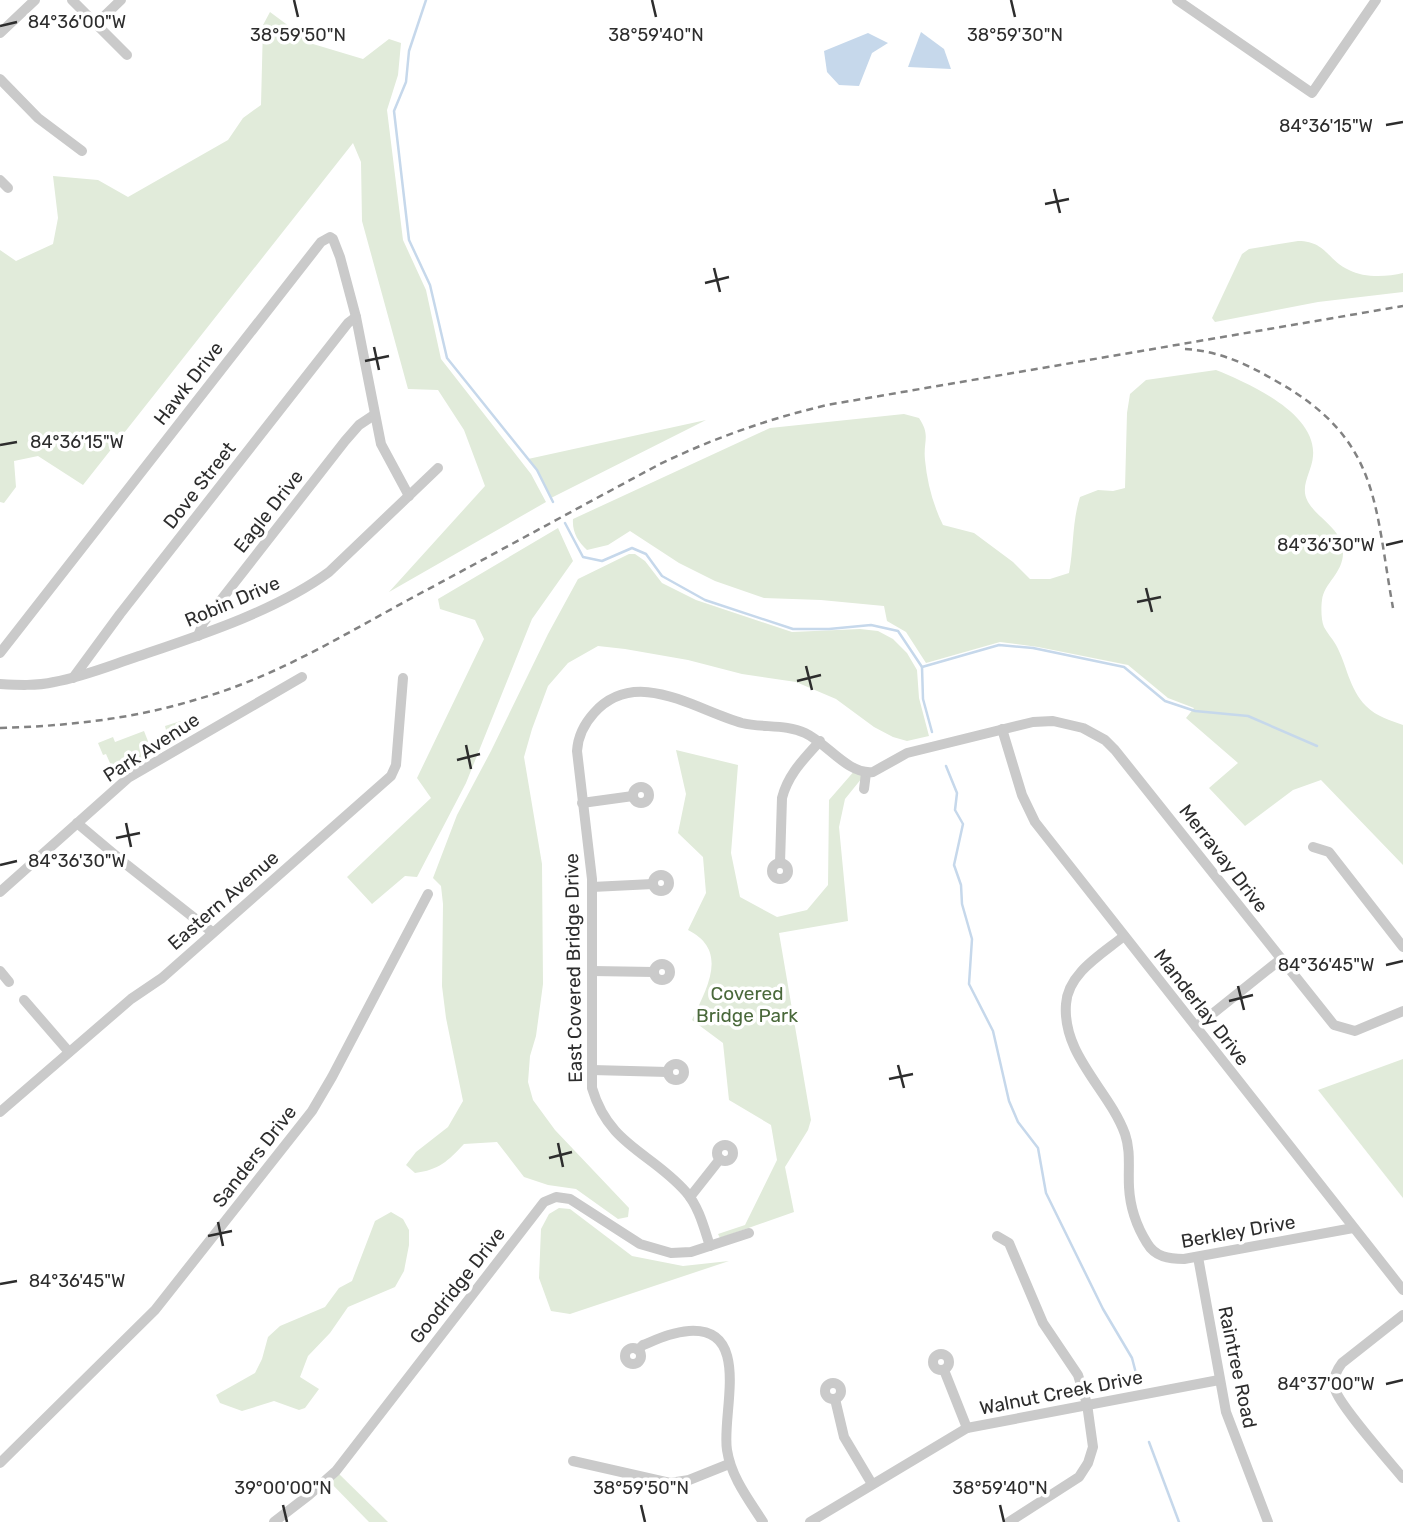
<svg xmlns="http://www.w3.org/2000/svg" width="1403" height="1522" font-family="Rubik,sans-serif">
<rect width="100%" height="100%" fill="#fff"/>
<g fill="#e1ebda">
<path d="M270,12L313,44L363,59L389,39L401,43L398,75L387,110L403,240L426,290L441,359L531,474L546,502L389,592L485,486L464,430L438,390L408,389L362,221L361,162L353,143L83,485L38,456L14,461L16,487L4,503L0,502V250L16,261L53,244L58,218L53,176L98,180L128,197L228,140L243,118L261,105L263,25Z"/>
<path d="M1298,241C1326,241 1327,260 1349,270C1364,278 1387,277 1403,273V292L1318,302L1215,322L1212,318L1242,254L1249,249Z"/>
<path d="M1216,370C1248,383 1317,413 1313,456C1312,472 1299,486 1308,502C1319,520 1343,529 1343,553C1343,573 1324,583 1322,600C1321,607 1321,620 1324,627C1327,633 1332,638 1336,645C1347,665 1349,689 1366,706C1377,717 1390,720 1403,725V865L1321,780L1293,790L1245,826L1209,788L1238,763L1186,718L1194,708L1168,698L1128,665L1038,647L1000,642L926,663L906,632L887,621L884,606L821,600L764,598L715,581L679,563L630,531L608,545L587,550C578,542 572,532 573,519L770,428L904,414L919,418C931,436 923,441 925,460C927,482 933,505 943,525L974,533L1013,562L1030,579H1050L1069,573C1074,547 1072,522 1080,497L1098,490L1113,491L1125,488L1127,413L1130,394L1146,380Z"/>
<path d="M706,420L551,498L537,470L528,459Z"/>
<path d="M558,528L573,561L532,619L466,783L417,877L405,876L372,904L347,877L431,798L417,778L484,639L475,620L440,609L438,599Z"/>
<path d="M629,554H635L645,561L662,583L696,600L792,632L860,629L878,631L893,639L907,653L917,670L919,698L929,736L907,741L893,737L874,727L836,699L796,682L742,674L688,660L625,649L598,646L568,663L548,686L532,729L524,757L542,864L543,984L536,1036L530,1056L528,1082L533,1100L555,1130L629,1208L628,1217L618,1219L576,1189L548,1185L524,1177L497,1142L464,1144C448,1161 439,1170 415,1173L406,1165L416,1152L448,1127L463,1101L446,1018L442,986L443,904L441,886L433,878L457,815L491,751L548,634L578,579Z"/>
<path d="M193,717L197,729L168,738L165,726Z"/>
<path d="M144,731L153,754L113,770L106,754L103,755L98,743L113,737L115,742Z"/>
<path d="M676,750L738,765L731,853L740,897L777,917L807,910L828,885L829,800L856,769L866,773L845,799L839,827L848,921L779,933L811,1120L808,1130L785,1167L794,1212L720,1238L718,1234L745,1225L777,1160L771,1125L729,1100L723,1043L692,1020C706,989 730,951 688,930L706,893L703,857L678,833L686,794Z"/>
<path d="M1403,1059V1198L1318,1090Z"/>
<path d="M559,1208L570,1209L632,1256L683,1266L729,1261L570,1314L551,1311L539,1278L541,1229L549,1214Z"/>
<path d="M391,1212L403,1219L409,1230V1245L404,1271L395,1287L348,1307L330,1333L308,1356L300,1377L319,1389L305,1408L299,1410L274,1401L242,1411L220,1403L216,1395L255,1373L262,1359L268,1337L280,1326L325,1307L339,1288L352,1281L375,1221Z"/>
<path d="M336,1471L388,1522H369L327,1479Z"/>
</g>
<g fill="#c6d8eb">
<path d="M921,32L944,49L951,69L908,67Z"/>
<path d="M868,33L888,43L872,53L859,86L839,85L827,72L824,51Z"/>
</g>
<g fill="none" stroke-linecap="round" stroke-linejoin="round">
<g stroke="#c6d8eb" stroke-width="2.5">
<path d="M426,0L409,51L406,82L394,111L409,240L430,285L447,358L537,470L553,502"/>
<path d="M565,523L583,557L602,561L632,548L646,554L662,576L705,600L793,629H829L871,625L898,631L922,667L999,645L1033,648L1124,667L1165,701L1195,711L1248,716L1317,746"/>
<path d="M922,667L923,699L932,732"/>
<path d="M946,766L957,793L955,810L963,824L954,865L961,885L962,904L972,939L969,984L993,1031L1009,1101L1018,1122L1038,1148L1046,1193L1103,1309L1132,1358L1138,1381"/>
<path d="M1149,1442L1179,1522"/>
</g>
<g stroke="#cacaca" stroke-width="10">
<path d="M72,0L127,55"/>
<path d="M1177,0L1312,93L1376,0"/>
<path d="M96,24L121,0"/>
<path d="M0,33L35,0"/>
<path d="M0,79L38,118L82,151"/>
<path d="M0,180L8,188"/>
<path d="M198,636L203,623L345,441L359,425L374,415"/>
<path d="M0,653L321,242L330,237L333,239L340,257L356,317L381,444L409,496"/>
<path d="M73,678L120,614L348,323L356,317"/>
<path d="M0,684C18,685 36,686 54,682C82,677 109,666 136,657C198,636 276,611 329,572L438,468"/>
<path d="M1002,729L1022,795L1035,822L1403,1290"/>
<circle cx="641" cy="795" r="8"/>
<path d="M864,789L866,773"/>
<path d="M582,803L633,796"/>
<path d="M77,823L127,865L212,932"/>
<path d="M1313,847L1329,852L1403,947"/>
<path d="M780,863L782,798C788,774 804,759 820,741"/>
<circle cx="780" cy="871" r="8"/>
<circle cx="661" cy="883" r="8"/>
<path d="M592,887L653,884"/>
<path d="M0,892L128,778L302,677"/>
<path d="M1124,936C1102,954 1068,973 1066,1004C1062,1055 1109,1090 1125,1134C1131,1151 1128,1169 1129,1187C1130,1206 1137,1227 1147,1243C1155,1257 1169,1259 1184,1259L1353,1228"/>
<circle cx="662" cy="972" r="8"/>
<path d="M0,971L9,982"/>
<path d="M592,971L654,972"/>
<path d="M24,1000L69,1052"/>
<path d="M1196,1027L1281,959"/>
<circle cx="676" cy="1072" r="8"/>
<path d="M592,1070L668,1072"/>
<path d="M0,1112L131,999L162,978L391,776L396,765L403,678"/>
<circle cx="725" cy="1153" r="8"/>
<path d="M690,1197L720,1159"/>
<path d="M997,1236L1009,1243L1043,1323L1078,1375L1087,1404L1093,1447L1088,1463L1079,1477L1009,1522"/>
<path d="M710,1246C704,1228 699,1207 686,1192C651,1152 609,1146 592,1088V879L577,751C578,735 584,724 594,713C636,666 695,710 742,723C763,728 786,724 805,733C827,743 848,775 873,772L907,753L1033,722L1053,721L1083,728L1105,740L1115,750L1334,1025L1355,1031L1403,1011"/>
<path d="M1198,1257L1226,1412L1268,1522"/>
<path d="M1403,1315L1342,1363C1336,1371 1332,1379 1335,1389C1339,1405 1389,1461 1403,1478"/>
<circle cx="633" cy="1356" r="8"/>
<path d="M638,1350L643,1345C658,1339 673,1332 689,1331C753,1327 721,1415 727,1450C731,1477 749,1500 763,1522"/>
<circle cx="941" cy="1362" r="8"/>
<path d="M944,1370L967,1428"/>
<circle cx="833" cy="1391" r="8"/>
<path d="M835,1399L844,1437L872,1484"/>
<path d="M573,1461L670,1483L689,1480L729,1464"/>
<path d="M0,1463L155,1310L312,1111L332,1077L428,894"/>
<path d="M274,1522L309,1495L336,1471L544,1202L556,1197L570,1199L640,1244L671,1253L691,1252L749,1233"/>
<path d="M810,1522L967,1428L1219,1380"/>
</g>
<g stroke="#828282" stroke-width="2.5" stroke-dasharray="7 5" stroke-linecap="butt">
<path d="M1185,349C1219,351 1247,364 1276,381C1380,439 1374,503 1393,608"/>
<path d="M0,728C68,726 133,719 198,699C273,678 340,637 408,600C492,555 576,509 660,464C714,438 768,419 827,405L1403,306"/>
</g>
</g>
<path fill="none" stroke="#2d2d2d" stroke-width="2.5" d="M294,0L298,17M652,0L656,17M1011,0L1015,17M0,26L17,22M1386,125L1403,122M1054,189L1060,213M1045,204L1069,199M714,268L720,292M705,283L729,277M374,347L379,370M365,361L389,356M0,445L17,442M1386,545L1403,541M1146,588L1152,612M1137,602L1161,597M806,666L812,690M797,681L821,675M466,745L471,769M457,760L480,754M126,823L131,847M116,838L140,833M0,865L17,861M1386,965L1403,961M1238,986L1244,1010M1229,1001L1253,995M898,1065L904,1088M889,1079L913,1074M558,1143L563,1167M549,1158L572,1152M218,1222L223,1246M208,1236L232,1231M0,1284L17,1281M1386,1384L1403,1380M283,1505L287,1522M641,1505L645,1522M1000,1505L1004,1522"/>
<g text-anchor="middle" stroke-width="7" stroke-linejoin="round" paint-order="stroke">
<g font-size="19" fill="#2d2d2d" stroke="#fff">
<text transform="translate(188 383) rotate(-52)" y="7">Hawk Drive</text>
<text transform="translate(199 485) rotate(-52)" y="7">Dove Street</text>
<text transform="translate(268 511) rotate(-52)" y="7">Eagle Drive</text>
<text transform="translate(232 601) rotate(-23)" y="7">Robin Drive</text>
<text transform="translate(151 747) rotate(-33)" y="7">Park Avenue</text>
<text transform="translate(1224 858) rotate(52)" y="7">Merravay Drive</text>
<text transform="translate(223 900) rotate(-41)" y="7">Eastern Avenue</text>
<text transform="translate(573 968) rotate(-91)" y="7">East Covered Bridge Drive</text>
<text transform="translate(1202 1007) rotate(52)" y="7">Manderlay Drive</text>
<text transform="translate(254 1156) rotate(-52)" y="7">Sanders Drive</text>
<text transform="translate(1238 1231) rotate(-10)" y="7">Berkley Drive</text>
<text transform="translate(457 1285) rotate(-52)" y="7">Goodridge Drive</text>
<text transform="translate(1238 1367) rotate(78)" y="7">Raintree Road</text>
<text transform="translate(1061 1392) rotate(-11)" y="7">Walnut Creek Drive</text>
</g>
<g font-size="19" fill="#4a693b" stroke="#fff">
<text x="747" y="1000">Covered<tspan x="747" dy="22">Bridge Park</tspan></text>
</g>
</g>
<g font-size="18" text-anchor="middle" fill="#2d2d2d" stroke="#fff" stroke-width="7" stroke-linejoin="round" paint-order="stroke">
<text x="77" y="28">84°36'00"W</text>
<text x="298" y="41">38°59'50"N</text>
<text x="656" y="41">38°59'40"N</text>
<text x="1015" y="41">38°59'30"N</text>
<text x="1326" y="132">84°36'15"W</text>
<text x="77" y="448">84°36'15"W</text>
<text x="1326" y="551">84°36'30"W</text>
<text x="77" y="867">84°36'30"W</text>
<text x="1326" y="971">84°36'45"W</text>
<text x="77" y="1287">84°36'45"W</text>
<text x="1326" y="1390">84°37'00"W</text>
<text x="283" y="1494">39°00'00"N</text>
<text x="641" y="1494">38°59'50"N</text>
<text x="1000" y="1494">38°59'40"N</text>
</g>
</svg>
